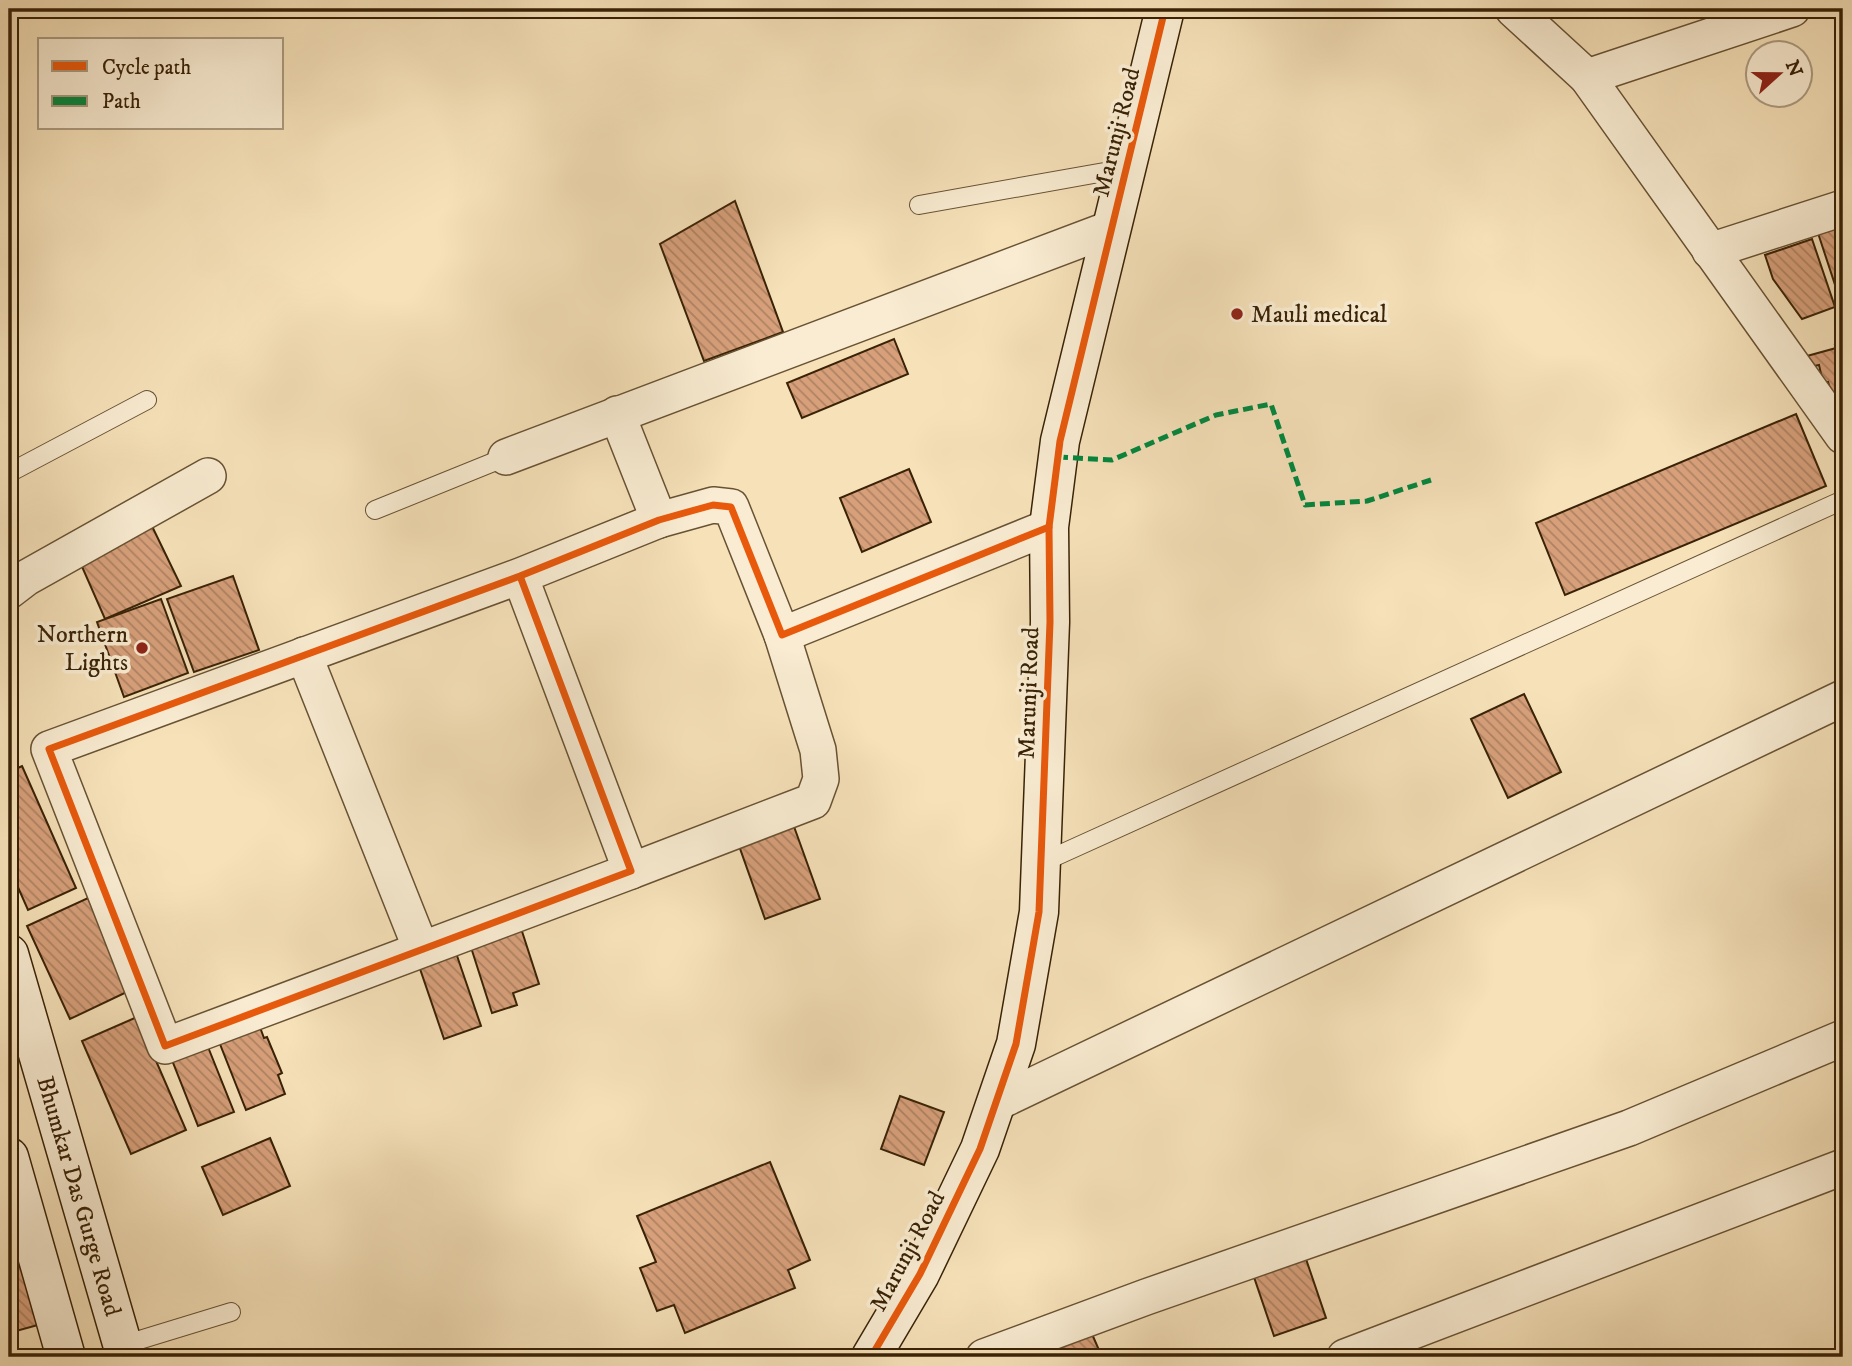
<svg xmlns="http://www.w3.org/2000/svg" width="1852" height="1366" font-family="'IM FELL DW Pica',serif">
<defs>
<pattern id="building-back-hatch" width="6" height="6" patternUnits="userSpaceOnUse" patternTransform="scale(1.75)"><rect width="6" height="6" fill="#d7a07b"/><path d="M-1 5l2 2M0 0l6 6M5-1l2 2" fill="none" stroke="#af8263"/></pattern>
</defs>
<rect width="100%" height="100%" fill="#f6e1b9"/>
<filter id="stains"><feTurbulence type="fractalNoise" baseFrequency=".00286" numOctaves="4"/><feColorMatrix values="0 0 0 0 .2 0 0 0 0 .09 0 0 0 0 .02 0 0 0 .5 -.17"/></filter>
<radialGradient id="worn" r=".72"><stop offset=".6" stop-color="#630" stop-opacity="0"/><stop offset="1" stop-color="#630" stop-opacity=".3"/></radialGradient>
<g fill="url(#building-back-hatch)" stroke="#392206" stroke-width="2">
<path d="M735,201L783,332L704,361L660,244Z"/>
<path d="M1843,218V300H1840L1816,227Z"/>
<path d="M1812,239L1835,307L1802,319L1773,279L1765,255Z"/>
<path d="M894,339L908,374L802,418L787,383Z"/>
<path d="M1843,343V418L1836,408L1828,382L1823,383L1819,365L1810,367L1807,356L1836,348L1835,345Z"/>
<path d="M1796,414L1826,486L1565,595L1536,523Z"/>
<path d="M909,469L931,522L862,552L840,498Z"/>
<path d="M149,520L181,586L105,619L76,553Z"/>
<path d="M233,576L259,650L194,672L167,599Z"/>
<path d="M161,599L188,673L124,697L97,622Z"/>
<path d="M1524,694L1561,772L1508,798L1471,719Z"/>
<path d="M22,766L76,888L28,910L9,867V772Z"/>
<path d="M792,821L820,899L765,919L737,840Z"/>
<path d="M88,898L131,990L70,1019L27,926Z"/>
<path d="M519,922L539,984L513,993L517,1005L492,1013L468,938Z"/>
<path d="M454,947L481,1026L444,1039L417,960Z"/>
<path d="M137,1017L186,1130L131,1154L82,1041Z"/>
<path d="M258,1022L264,1038L267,1037L282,1073L278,1075L285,1094L246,1110L218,1039Z"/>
<path d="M208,1047L234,1112L198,1126L172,1060Z"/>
<path d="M900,1096L944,1112L924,1165L881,1149Z"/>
<path d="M270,1138L290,1186L223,1215L202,1167Z"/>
<path d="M770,1162L810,1260L788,1270L795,1288L685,1333L674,1305L657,1311L640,1268L656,1262L637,1216Z"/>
<path d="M1306,1259L1326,1318L1274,1336L1254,1277Z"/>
<path d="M28,1264L45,1323L9,1333V1270Z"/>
<path d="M1092,1334L1102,1357H1035Z"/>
</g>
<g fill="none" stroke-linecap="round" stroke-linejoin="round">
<g stroke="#685233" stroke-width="20">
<g id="lane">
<path d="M919,205L1127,168"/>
<path d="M9,473L147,400"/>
<path d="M375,510L506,457"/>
<path d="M1041,863L1843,500"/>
<path d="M123,1345L231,1312"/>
</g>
</g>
<g stroke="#685233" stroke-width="38">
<g id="street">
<path d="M1513,9L1587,77L1843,436"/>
<path d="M1587,77L1792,9"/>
<path d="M1710,251L1843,208"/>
<path d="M617,414L659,520"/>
<path d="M506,457L1112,228"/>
<path d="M520,576L631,871L165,1046L49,749L520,576L659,520L713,505L731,507L782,635L1049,527"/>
<path d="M9,591L26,578L208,476"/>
<path d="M304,655L421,949"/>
<path d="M631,871L813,801L821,779L818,750L782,635"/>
<path d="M996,1103L1843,698"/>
<path d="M984,1357L1146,1297L1629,1128L1843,1038"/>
<path d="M1345,1357L1843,1167"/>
</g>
</g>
<g stroke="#392206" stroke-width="41">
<g id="secondary">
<path id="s1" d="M9,954L126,1357"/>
<path d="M9,1157L66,1357"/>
<path d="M871,1357L920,1274L980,1149L1016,1044L1039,912L1050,622L1049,527L1060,441L1165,9"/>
</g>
</g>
<use href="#lane" stroke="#f9ecd2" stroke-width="18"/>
<use href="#street" stroke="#f9ecd2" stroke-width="35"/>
<use href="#secondary" stroke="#f9ecd2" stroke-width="38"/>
<path stroke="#00873e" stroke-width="5" stroke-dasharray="10 5" stroke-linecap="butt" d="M1058,457L1112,460L1216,415L1271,404L1305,505L1367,501L1431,480"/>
<g stroke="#f9ecd2" stroke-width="11">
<g id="cycleway">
<path d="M520,576L631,871L165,1046L49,749L520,576L659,520L713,505L731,507L782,635L1049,527"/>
<path d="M871,1357L920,1274L980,1149L1016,1044L1039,912L1050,622L1049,527L1060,441L1165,9"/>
</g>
</g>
<use href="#cycleway" stroke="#e8590c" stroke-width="7"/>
</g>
<g fill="#8f2418" stroke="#f9ecd2" stroke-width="2.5">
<circle cx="1237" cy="314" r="7"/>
<circle cx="142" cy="648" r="7"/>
</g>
<g text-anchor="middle" stroke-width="7" stroke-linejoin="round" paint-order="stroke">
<g font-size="24" fill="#392206" stroke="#f9ecd2">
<text transform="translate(1116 132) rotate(-76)" y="8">Marunji Road</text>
<text transform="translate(1028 693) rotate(-88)" y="8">Marunji Road</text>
<text dy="8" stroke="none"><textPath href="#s1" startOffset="252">Bhumkar Das Gurge Road</textPath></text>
<text transform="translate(907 1251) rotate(-62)" y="8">Marunji Road</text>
</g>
<g font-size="24" fill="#392206" stroke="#f9ecd2" text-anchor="start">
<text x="1251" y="322">Mauli medical</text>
<text x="128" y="642" text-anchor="end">Northern<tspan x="128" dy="28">Lights</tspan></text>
</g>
</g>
<rect width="1852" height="1366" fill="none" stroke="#f6e1b9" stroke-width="35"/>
<rect x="10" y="10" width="1831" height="1345" fill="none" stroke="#392206" stroke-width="3.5"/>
<rect x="18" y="18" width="1817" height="1331" fill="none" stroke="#392206" stroke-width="2"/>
<rect x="38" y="38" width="245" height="91" fill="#f9ecd2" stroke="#ac9b80" stroke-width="2"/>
<rect x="52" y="61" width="35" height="10" fill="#e8590c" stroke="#ac9b80" stroke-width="2"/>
<text x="102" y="74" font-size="21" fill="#392206">Cycle path</text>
<rect x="52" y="96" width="35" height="10" fill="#00873e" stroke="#ac9b80" stroke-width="2"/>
<text x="102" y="108" font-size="21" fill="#392206">Path</text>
<g transform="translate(1779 74) rotate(69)"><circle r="33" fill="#f9ecd2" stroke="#ac9b80" stroke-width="2"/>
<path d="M0-5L12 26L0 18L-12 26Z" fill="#8f2418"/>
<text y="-10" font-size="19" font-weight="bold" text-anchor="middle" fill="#392206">N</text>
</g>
<rect width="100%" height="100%" filter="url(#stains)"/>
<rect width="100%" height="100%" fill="url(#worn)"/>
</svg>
